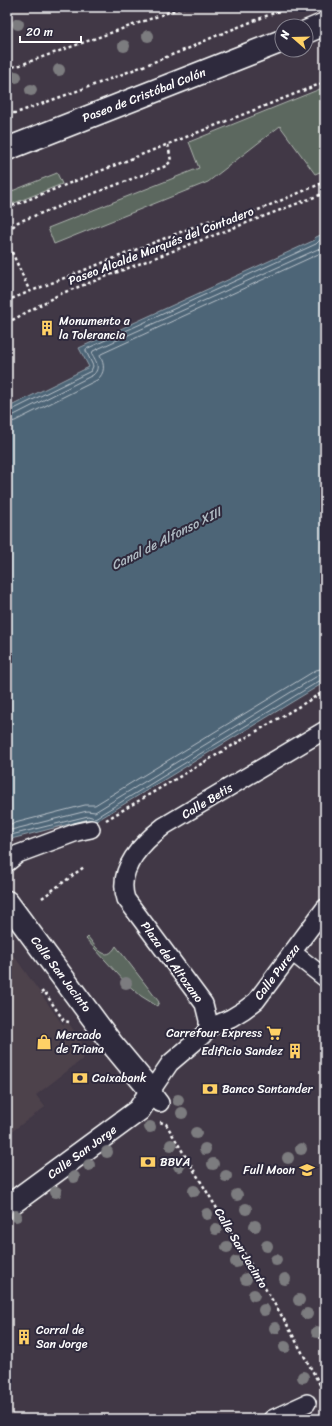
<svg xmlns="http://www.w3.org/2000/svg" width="332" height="1426" font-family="Sriracha,sans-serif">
<rect width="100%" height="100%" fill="#413846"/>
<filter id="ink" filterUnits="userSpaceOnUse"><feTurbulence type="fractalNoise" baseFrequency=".025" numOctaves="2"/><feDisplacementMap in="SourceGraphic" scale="8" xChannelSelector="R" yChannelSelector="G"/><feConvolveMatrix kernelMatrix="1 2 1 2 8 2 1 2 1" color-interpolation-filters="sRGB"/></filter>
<g filter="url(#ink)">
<path fill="#4e424c" d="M7,949L13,957L14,956L63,1025L68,1022L82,1043L76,1048L84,1058L36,1095L45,1107L7,1135Z"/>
<g fill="#5b685e" stroke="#adb4ae">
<path d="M325,87V170L315,174L280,126L208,182L54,244L48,228L199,168L189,142Z"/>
<path d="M57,173L62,184L7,206V193Z"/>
<path d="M88,937C96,947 106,964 116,946L159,1002L157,1006L141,996L126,983L86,939Z"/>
</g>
<path fill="#4d6577" stroke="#94a3ad" d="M325,233V682L93,823L89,819L7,840V408L89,367L79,348L315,240L314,238Z"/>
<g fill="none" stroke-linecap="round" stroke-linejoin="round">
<g stroke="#b8c1c9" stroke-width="1">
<path d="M7,412L10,411L91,371L93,366L86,351V349L316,244L320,240L325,238"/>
<path d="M7,417L12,416L93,375C101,368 96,361 92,354L93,351L318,249L325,243"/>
<path d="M7,423L15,421L97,380C105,373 105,365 100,356L101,354L325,251"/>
<path d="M7,825L85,805H95L316,670L325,668"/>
<path d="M7,831L87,811L95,812L319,675L325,674"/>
<path d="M7,836L88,816L95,818L321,680L325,679"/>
</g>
<g stroke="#fff" stroke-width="20">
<g id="street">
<path d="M7,863L18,854L77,832L91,829"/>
<path d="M292,952L325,978"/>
<path d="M208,1028V1020L204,1004L126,899C116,869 142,843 164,826L325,730"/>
<path d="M160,1103L151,1091L170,1063L203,1035L208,1028L231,1018L244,1010L256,1001L325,908"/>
<path d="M272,1419L307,1403"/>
</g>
</g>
<g stroke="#fff" stroke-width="25">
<path id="secondary" d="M7,902L112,1044L151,1091L139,1110L7,1207"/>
</g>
<g stroke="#fff" stroke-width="25">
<g id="primary">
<path d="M306,32L325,24"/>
<path d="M7,149L282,41"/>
</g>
</g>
<g stroke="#fff" stroke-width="2.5" stroke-dasharray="3 3" stroke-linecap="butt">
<path d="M7,68L20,65L184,7"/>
<path d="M7,113H16L102,82L187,49L213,37L289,7"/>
<path d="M7,208L325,82"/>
<path d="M7,237L9,230L18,222L166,166L171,161L168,144"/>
<path d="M7,241L30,292"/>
<path d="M7,302L11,299L211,220L227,223L325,182"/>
<path d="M7,323L60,294L325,193"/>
<path d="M106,820L325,691"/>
<path d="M42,898L84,867"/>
<path d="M41,993L44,991L64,1021L69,1022"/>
<path d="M160,1122L166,1124L286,1323L324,1392"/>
</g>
<use href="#street" stroke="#2f2a3d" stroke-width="17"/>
<use href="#secondary" stroke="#2f2a3d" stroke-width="22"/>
<use href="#primary" stroke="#2f2a3d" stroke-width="22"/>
</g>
<g fill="#7c7c7f">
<circle cx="18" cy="24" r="6"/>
<circle cx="148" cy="36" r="6"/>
<circle cx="124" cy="46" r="6"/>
<circle cx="59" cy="70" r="6"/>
<circle cx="16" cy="77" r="6"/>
<circle cx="31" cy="90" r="6"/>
<circle cx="126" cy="983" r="6"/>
<circle cx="178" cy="1100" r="6"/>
<circle cx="182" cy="1113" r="6"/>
<circle cx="150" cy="1127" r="6"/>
<circle cx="196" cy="1133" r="6"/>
<circle cx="171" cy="1145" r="6"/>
<circle cx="205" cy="1149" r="6"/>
<circle cx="301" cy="1149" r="6"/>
<circle cx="107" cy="1152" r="6"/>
<circle cx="288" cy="1158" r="6"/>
<circle cx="213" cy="1164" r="6"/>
<circle cx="89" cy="1165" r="6"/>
<circle cx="179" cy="1166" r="6"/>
<circle cx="226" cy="1176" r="6"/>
<circle cx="74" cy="1177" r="6"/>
<circle cx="194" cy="1191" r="6"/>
<circle cx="56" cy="1192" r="6"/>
<circle cx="237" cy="1195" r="6"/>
<circle cx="246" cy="1209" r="6"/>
<circle cx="207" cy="1214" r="6"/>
<circle cx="16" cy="1216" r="6"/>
<circle cx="255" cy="1226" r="6"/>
<circle cx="216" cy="1229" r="6"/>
<circle cx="267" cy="1246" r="6"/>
<circle cx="227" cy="1247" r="6"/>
<circle cx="276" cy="1260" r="6"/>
<circle cx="236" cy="1262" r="6"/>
<circle cx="246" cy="1279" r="6"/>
<circle cx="285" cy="1279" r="6"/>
<circle cx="254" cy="1295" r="6"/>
<circle cx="299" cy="1300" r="6"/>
<circle cx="264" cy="1310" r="6"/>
<circle cx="307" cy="1314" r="6"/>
<circle cx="275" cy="1328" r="6"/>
<circle cx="317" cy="1332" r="6"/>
<circle cx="285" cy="1347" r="6"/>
<circle cx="303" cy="1377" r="6"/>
</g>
</g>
<defs>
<g id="building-bare" transform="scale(1.2)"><path d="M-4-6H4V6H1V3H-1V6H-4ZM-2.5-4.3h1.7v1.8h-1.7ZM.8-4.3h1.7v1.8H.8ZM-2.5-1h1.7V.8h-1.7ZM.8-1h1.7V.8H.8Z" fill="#ffd166" stroke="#2f2a3d" stroke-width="2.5" paint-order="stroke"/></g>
<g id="supermarket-bare" transform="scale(1.2)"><path d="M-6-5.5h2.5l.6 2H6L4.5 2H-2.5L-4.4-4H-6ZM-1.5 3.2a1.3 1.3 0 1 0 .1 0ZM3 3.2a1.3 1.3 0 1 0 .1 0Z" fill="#ffd166" stroke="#2f2a3d" stroke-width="2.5" paint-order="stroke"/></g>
<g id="shop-bare" transform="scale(1.2)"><path d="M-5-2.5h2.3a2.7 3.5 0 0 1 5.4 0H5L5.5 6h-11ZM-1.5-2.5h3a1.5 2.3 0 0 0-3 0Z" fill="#ffd166" stroke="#2f2a3d" stroke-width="2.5" paint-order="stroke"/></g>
<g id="bank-bare" transform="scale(1.2)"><path d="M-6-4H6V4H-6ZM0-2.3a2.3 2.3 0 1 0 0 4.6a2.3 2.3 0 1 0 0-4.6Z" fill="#ffd166" stroke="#2f2a3d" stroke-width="2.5" paint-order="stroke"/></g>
<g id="school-bare" transform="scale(1.2)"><path d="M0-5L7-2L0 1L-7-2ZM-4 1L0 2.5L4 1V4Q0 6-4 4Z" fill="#ffd166" stroke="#2f2a3d" stroke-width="2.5" paint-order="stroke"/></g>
</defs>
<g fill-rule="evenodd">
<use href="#building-bare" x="47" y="328"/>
<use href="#supermarket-bare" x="274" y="1033"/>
<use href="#shop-bare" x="44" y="1042"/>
<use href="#building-bare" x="295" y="1051"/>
<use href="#bank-bare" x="80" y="1078"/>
<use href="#bank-bare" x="210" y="1089"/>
<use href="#bank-bare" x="148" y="1162"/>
<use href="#school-bare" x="307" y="1170"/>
<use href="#building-bare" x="24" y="1337"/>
</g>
<g text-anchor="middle" stroke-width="4" stroke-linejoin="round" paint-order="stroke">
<g font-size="12" fill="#fff" stroke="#2f2a3d">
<text transform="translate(144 95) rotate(-21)" y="4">Paseo de Cristóbal Colón</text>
<text transform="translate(161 246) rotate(-21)" y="4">Paseo Alcalde Marqués del Contadero</text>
<text transform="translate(207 801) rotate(-31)" y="4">Calle Betis</text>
<text transform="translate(172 962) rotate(54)" y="4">Plaza del Altozano</text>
<text transform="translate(277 972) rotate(-53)" y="4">Calle Pureza</text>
<text transform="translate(61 974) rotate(53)" y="4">Calle San Jacinto</text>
<text transform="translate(82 1152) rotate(-36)" y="4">Calle San Jorge</text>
<text transform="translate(241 1248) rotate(59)" y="4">Calle San Jacinto</text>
</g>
<g font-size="12" fill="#fff" stroke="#2f2a3d" text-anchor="start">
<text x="59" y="325">Monumento a<tspan x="59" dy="14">la Tolerancia</tspan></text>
<text x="262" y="1037" text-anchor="end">Carrefour Express</text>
<text x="56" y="1039">Mercado<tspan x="56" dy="14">de Triana</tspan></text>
<text x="283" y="1055" text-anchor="end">Edificio Sandez</text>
<text x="92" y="1082">Caixabank</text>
<text x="222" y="1093">Banco Santander</text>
<text x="160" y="1166">BBVA</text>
<text x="295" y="1174" text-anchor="end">Full Moon</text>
<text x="36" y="1334">Corral de<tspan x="36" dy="14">San Jorge</tspan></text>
</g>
<g font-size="13" font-style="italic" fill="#afbac2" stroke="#2f2a3d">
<text transform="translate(166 538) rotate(-27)" y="5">Canal de Alfonso XIII</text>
</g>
</g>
<rect width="332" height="1426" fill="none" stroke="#2f2a3d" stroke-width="24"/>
<rect x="12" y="12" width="308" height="1402" fill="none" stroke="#fff" stroke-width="1.5" filter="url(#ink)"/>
<g transform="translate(294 38) rotate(290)"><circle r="19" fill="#2f2a3d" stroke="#827f8b"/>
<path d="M0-3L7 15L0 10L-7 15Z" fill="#ffd166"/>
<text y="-6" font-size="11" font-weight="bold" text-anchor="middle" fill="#ffffff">N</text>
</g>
<path d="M20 36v6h61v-6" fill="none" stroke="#ffffff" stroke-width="2"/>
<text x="26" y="36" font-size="12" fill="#ffffff" stroke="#2f2a3d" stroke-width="3" paint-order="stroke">20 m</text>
</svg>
